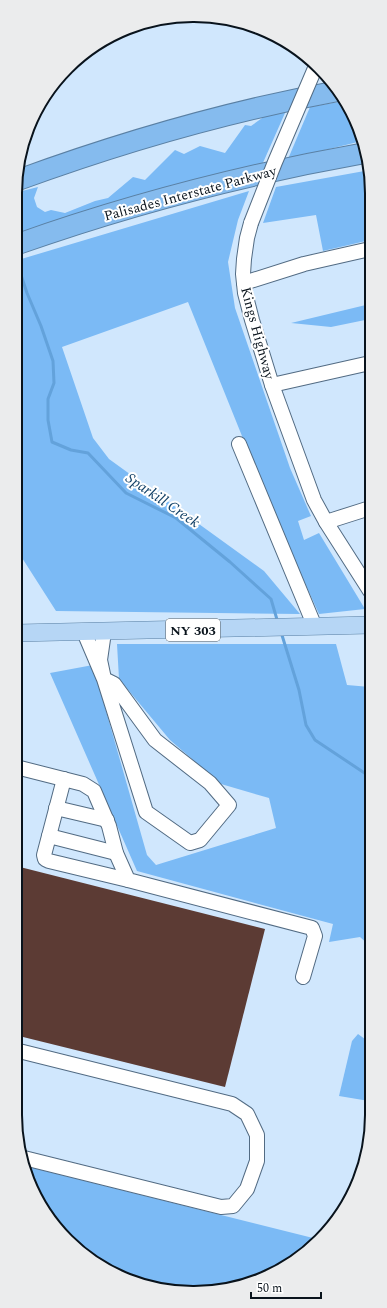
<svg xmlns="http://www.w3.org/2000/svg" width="387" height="1308" font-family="Spectral,serif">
<rect width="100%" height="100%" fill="#d0e7fd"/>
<g fill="#7bbaf5">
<path d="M344,101L354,115L362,141L288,159L310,107Z"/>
<path d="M281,112L285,113L262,165L18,236V192L38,187L34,198L37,207L45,212L51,210L65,213L95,201L108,198L133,177L145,180L175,150L184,154L200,146L225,153L245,125L251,126L265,116Z"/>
<path d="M370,170V240L323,251L316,215L263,223L276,187Z"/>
<path d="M249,191L238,220L228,262L235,308L290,468L311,516L298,521L304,540L319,533L365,609L319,614L263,491L242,436L188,302L62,347L93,438L109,459L264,571L300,614L56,611L17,550L18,260Z"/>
<path d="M370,304V319L331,327L291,323Z"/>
<path d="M117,644H336L347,685L370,687L369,945L360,937L329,942L333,924L137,871L50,673L93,665L147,855L156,865L276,828L269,798L221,784L170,740L119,679Z"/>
<path d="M358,1034L369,1042V1101L339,1096L352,1041Z"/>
<path d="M25,1166L317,1239L302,1256L240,1287L182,1293L114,1274L59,1232L29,1183Z"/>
</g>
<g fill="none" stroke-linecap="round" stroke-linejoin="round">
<g stroke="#63a2db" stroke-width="3">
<path d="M18,266L27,293L41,326L53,361L54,383L48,399V420L52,442L71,450L88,453L126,493L176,518L230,562L271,599L278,623"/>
<path d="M281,632L299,690L306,725L315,740L369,776"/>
</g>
</g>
<path fill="#5c3b34" d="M16,866L265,929L225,1087L15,1035Z"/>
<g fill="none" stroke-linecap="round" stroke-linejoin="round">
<g stroke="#526b83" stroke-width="16">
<g id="minor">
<path d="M251,223L247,238L244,259L243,274L245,293L252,320L272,385L314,500L326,522L370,591"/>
<path d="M244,283L304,264L370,249"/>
<path d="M272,385L370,363"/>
<path d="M239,444L315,627"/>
<path d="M326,522L370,508"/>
<path d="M84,632L104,679L114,684L155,740L210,783L229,805L200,840L190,843L146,812L104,679L100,660L104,632"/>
<path d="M16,767L83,784L94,791L109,826L116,853L128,880L312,928L315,936L303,977"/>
<path d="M64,779L44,855L45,859L49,861L128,880"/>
<path d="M56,808L107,820"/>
<path d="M49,836L116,853"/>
<path d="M15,1050L232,1104L247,1114L257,1135V1161L247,1189L233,1206L221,1207L24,1158"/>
</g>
</g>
<g stroke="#5a80a4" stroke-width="18">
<path id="major" d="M17,633L370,625"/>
</g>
<g stroke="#5a80a4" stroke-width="22">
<g id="highway">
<path d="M18,180C122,142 229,111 338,91"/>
<path d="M18,244C131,204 247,174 365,153"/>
</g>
</g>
<use href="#minor" stroke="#fff" stroke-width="14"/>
<use href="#major" stroke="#b6d6f5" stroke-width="17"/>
<use href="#highway" stroke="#85bbee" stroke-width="20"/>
<g stroke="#34414d" stroke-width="4.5">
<path id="rail" d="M157,1286L182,1293"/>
</g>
<use href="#rail" stroke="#fff" stroke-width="3" stroke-dasharray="9" stroke-linecap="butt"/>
<g stroke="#526b83" stroke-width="16" stroke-linecap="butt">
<path id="minor-bridge" d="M251,223L275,162L316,66"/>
</g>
<use href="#minor-bridge" stroke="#fff" stroke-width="14"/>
</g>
<g text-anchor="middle" stroke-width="4" stroke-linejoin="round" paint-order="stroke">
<rect fill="#fff" stroke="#535a60" stroke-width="1" x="166" y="619" width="54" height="22" rx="3"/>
<g font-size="13" font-weight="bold" fill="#09131c">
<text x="193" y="635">NY 303</text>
</g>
<g font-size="14" fill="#09131c" stroke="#fff">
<text transform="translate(190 193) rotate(-15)" y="5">Palisades Interstate Parkway</text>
<text transform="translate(258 333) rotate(75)" y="5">Kings Highway</text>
</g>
<g font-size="15" font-style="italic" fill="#144268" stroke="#fff">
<text transform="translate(163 500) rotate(34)" y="5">Sparkill Creek</text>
</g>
</g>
<path d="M0 0H387V1308H0ZM193 22H194A171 171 0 0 1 365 193V1115A171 171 0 0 1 194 1286H193A171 171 0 0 1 22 1115V193A171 171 0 0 1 193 22Z" fill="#ebeced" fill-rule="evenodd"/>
<path fill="none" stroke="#09131c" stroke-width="2" d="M193 22H194A171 171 0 0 1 365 193V1115A171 171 0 0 1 194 1286H193A171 171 0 0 1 22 1115V193A171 171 0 0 1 193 22Z"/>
<path d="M251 1292v6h70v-6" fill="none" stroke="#09131c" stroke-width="2"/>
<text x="257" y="1292" font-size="12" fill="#09131c" stroke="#ffffff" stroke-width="3" paint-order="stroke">50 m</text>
</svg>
